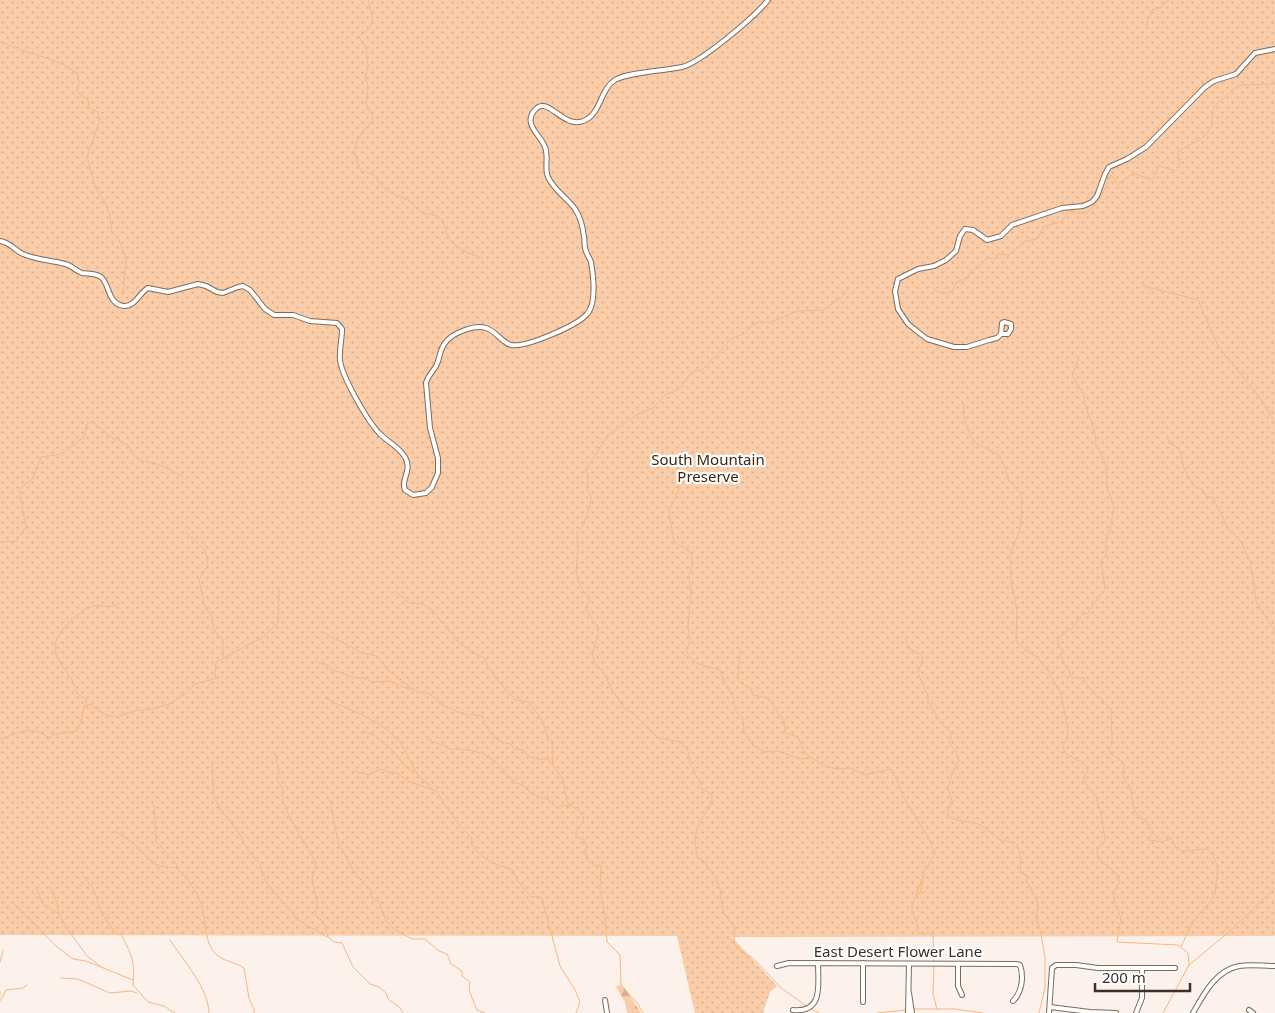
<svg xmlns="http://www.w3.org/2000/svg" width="1275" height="1013" font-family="'Noto Sans',sans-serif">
<defs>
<pattern id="forest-firs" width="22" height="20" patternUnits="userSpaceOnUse" patternTransform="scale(1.25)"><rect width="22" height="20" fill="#facda8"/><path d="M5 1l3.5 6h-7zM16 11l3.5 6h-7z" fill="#d7b091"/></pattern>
<pattern id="park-dots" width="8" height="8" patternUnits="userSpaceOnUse" patternTransform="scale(1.25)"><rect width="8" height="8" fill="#facda8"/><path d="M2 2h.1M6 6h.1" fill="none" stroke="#d7b091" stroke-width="1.8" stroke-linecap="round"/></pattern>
</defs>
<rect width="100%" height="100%" fill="#fcf2eb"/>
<path fill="url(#forest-firs)" d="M619,985L625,988L641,1013H627L625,1002L616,987Z"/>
<path fill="url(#park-dots)" d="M0,0H1275V936L732,937L777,986L770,992L763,1013H695L677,936L0,935Z"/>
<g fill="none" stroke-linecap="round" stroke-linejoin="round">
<g stroke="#f6b782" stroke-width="1">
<path d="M368,0C370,9 376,20 368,29C365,33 362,32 359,37L366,48L368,65L365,77L368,86L366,104L372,115L373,122C363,128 354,142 355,154C356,160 359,166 361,171C379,174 376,181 387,190C393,195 401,196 408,200C412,203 415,207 419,211C426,216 438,213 443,221C445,224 445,229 446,232C453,248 467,254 483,258"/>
<path d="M1146,26L1152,10L1160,8L1169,0"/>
<path d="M0,41C25,55 56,56 78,74L79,83L77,92L88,100L89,108L98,112L100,120L87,157L95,187L106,204L110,216L112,233L119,240L126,259L123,294"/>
<path d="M1143,286L1198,300L1218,346L1260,398L1275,422"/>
<path d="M933,288C940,294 944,295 952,291L957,282L967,278L971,272L987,258L995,259L998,254L1009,255L1024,242L1038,238L1044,226L1061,222L1069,211C1073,211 1081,214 1085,213C1097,209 1107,185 1111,175L1118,185L1129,176L1136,174L1143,177L1153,179L1159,166L1176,171C1181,166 1179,158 1178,151L1201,139L1207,133L1212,126V111L1215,106L1232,90L1239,85L1275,84"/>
<path d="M1079,357L1072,376L1084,394V401L1095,433L1096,444L1106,465L1107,488L1114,506L1110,530L1106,538V555L1101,561L1105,588L1087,614H1083L1073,627L1058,638V644L1063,651L1060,655L1070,673L1071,677L1084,678L1086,684L1111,709L1112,742L1109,750L1111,754L1124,763V780C1138,787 1125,813 1145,820C1147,825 1152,827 1153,833L1148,840L1163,842L1171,838L1177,849L1184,851L1207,849L1212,854L1218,867L1215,894L1212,900L1193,921L1181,947"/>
<path d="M963,402L965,421L970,435L977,444L999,455L1004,464L1009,481L1021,494L1022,503L1020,530L1010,554L1011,581L1017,610L1016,641L1024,649L1037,657L1050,673L1061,695L1068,728L1067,738L1063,746L1065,753L1084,764L1088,770L1084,777L1085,783L1096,796L1102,817V824L1104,832L1105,841L1098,847L1097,854L1101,860L1119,876V883L1114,892V899L1121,919L1117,942L1178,945L1188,953L1189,965"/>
<path d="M1167,437L1170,444C1184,447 1180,460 1185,470C1188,476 1191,479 1193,485L1203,490L1206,496L1213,498L1227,526L1241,542L1250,560L1251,570L1254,582L1256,602L1275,631"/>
<path d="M678,469L679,489L669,511L674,542L690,552L693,562L689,576L691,593L688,626L690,641L686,650C693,666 704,665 720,670L723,679L734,699L735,710L743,718L744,732L752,744L763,752L778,751L800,759L810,758"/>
<path d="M186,532L205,550L208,565L199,580L205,607L212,617L214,629L217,635L223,639V658"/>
<path d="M0,542L16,541L26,527L19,490L33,478L41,457L62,454L85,436L86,425L92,421L112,438L116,439L119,438L120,441L128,445L134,456L143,461L157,464L183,476"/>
<path d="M395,591L409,603L422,604L433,611L459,643L485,659L489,669L506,691L516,700L528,702L538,714L544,725L548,740L552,744L553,765"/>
<path d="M323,632L362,653L377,656L388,670L417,692L428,693L441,704L462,714L482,716C488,731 493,742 511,744L514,749L523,750C530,760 536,759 548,759L563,779L567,802L579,811L584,818L582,824L576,832V837L583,839L587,846L585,850L587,860L596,866L601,865L600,891L605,916L607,942L620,955L621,985L638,1004L643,1013"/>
<path d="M905,638L910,649L920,654L923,658L918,673L928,696V702L936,713V718L952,733L949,743L956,751L959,761C953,769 951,778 948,788L952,801L947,814C958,825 969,819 980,825C988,828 992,835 999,839C1004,843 1010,840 1017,844L1021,859L1020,873L1028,876L1026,882L1029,884L1038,904L1036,918L1040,929L1045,957V988L1039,1013"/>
<path d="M740,650L738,681L751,689L753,695L768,698L784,721L785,733L798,737L804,752L822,765L836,769L851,768L864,775L891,769L896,778L904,798L929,839L935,853L929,864L925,867L923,877L912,905V911L917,923L918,933L925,934L928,933L933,936L934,961"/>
<path d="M315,660L321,664H326L330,669L356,678H364L372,682L390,681L408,689H413"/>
<path d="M325,698C352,712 383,720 401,744C408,753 411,765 418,775C422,780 428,783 432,788"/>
<path d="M86,704V700L76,692C75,676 58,666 55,650C52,635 80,609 94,606C105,604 107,610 120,603"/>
<path d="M362,731C375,733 386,744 395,753C402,761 404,770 415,771"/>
<path d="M0,739C22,733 28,724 50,738L54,734L77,731L81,722L84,706L90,704L106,715L116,717L123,715L137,710H147L169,704L186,693L195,684L215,679L216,662L263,637L278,623L279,588"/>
<path d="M429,740L451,749L470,750L484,754L497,763L515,783C528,785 526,792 535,795C546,800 548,797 556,807L572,805"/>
<path d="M275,752L279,772L277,781L282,787L283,802L290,818L315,861L316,867L312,878L317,904L315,914L324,923L328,937L334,942L342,943L353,967L370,984L379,987L386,993L388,999L399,1007L403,1013"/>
<path d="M212,765L214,798L223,813L239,833L249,852L260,864L262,873L267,883L298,920L327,937"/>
<path d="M354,771L368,775L381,769L393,774L397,773L408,781L436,791L460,826L472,838L471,844C484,861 494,864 513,870C515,880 525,889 531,897L537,896L542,899L560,966L575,990L580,1002L576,1013"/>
<path d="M330,800L338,842L354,872L370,889L371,897L379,902L386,921L395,930L412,939H425L439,951L447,954L451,964L462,971V976L470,982L469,990L477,1010L485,1013"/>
<path d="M154,805L156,841L176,863L177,867"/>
<path d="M114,831C121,835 128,839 134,844C148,856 153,870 175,867C187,877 200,895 203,911C206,925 205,941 214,952C222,962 234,961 244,968L249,998L254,1009V1013"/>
<path d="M84,876L94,890L102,914L116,934H121C132,956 135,960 133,985L148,1002L164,1006L175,1013"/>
<path d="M50,886L57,902L59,914L66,927L87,956L100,966"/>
<path d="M37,890L43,904L57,913"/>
<path d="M916,896L920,893L923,877"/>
<path d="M15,904L56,946L73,959L86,961L133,980"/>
<path d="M170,940C183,960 209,989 209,1013"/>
<path d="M0,962L3,951"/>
<path d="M934,965L933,994L937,1009"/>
<path d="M61,978L78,979L110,993L131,991L137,993"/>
<path d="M0,992V995"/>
<path d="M0,1001L6,990L23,988L27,985"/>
<path d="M808,1007L781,988L753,958L738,949L734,943L735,928L723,912L720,889L717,880L704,861L698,858C694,846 694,833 700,821C705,812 713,807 712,795L701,788V784L689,762V753L681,742L658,738L638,718L631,712L626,710L613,692L603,671L595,663L592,654L598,635V627L585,608L590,600L588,595L584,592L580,585L576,571L578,548L577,533L584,524L590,505L591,497L587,490L588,478L586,470L607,436L636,415L653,408L665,395L679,389L693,371L702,370L731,339L746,333L751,326L759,322L768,323L798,311L823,310L843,296L848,289"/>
<path d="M811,1009L819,1013"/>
<path d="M912,1009H955L983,1013"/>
<path d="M877,1013L906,1010"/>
<path d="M1163,1013L1189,965L1230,931L1275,888"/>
</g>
<g stroke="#7e6a59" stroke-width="6">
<g id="street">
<path d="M0,241C10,242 14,250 23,254C36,260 51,260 65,264C71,265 76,271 82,273C88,274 95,273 101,277C110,284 107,304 124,306C135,307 140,292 148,288L168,292L198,284L206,286L217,292L223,293L238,287L243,286L250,290L265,309L274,315H293L310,321L337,323L342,329C342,340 339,349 340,360C342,377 368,422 380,434C388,442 399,447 405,457C413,471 400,479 405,490L413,495L426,493L432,487L438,473V458L430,428L426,383C428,375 434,371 437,364C440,357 440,349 445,343C452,333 475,324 486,328C496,331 501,342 511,345C526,348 578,325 587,314C590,311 591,307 592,304C595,292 593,274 591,262C589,257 586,253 585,248C584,245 585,241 584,237C583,228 580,216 575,209C567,198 553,189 548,177C544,168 549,157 545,147C541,135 523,125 534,111C547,93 562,129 583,121C601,115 600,89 615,80C629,72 664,71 682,67C700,63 756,16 768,0"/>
<path d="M1004,322L1011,324V329L1008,334H1001L1002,323Z"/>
<path d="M1001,334L997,338L989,340L967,347H954L927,339L908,324L898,309L895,291L898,279L918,269L934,266L946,260L956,251L960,236L965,229L973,230L987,240L1001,236L1012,225L1062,208L1083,206L1092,202L1097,196L1105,174L1109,167L1127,159L1146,147L1205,87L1214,81L1236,74L1255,53L1275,49"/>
<path d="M863,963V1002"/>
<path d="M958,964V986L962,995"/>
<path d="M777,966L789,963L1016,964L1020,965C1024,977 1022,992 1013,1001"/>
<path d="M909,993L912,1013"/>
<path d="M605,1000L607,1013"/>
<path d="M1050,1007L1090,1012L1116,1013"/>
<path d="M793,1010C824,1013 818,984 818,963"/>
<path d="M1249,1010L1253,1013"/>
<path d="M908,1013L909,964"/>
<path d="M1049,1013L1052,968L1056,965H1076L1098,968H1175"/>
<path d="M1136,1013L1142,998V968"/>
<path d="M1193,1013C1203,995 1216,970 1239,966C1250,964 1263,966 1275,966"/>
</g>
</g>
<use href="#street" stroke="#fff" stroke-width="4"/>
</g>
<g text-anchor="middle" stroke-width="4.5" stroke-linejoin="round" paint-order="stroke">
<g font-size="15" fill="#3f260f" stroke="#fff">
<text x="708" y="465">South Mountain<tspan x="708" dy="17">Preserve</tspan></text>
</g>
<g font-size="15" fill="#3a312a" stroke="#fff">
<text x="898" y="957">East Desert Flower Lane</text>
</g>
</g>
<path d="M1095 983v8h95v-8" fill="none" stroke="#3a312a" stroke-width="2.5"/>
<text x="1102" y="983" font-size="15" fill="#3a312a" stroke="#ffffff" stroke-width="4" paint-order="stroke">200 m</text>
</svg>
